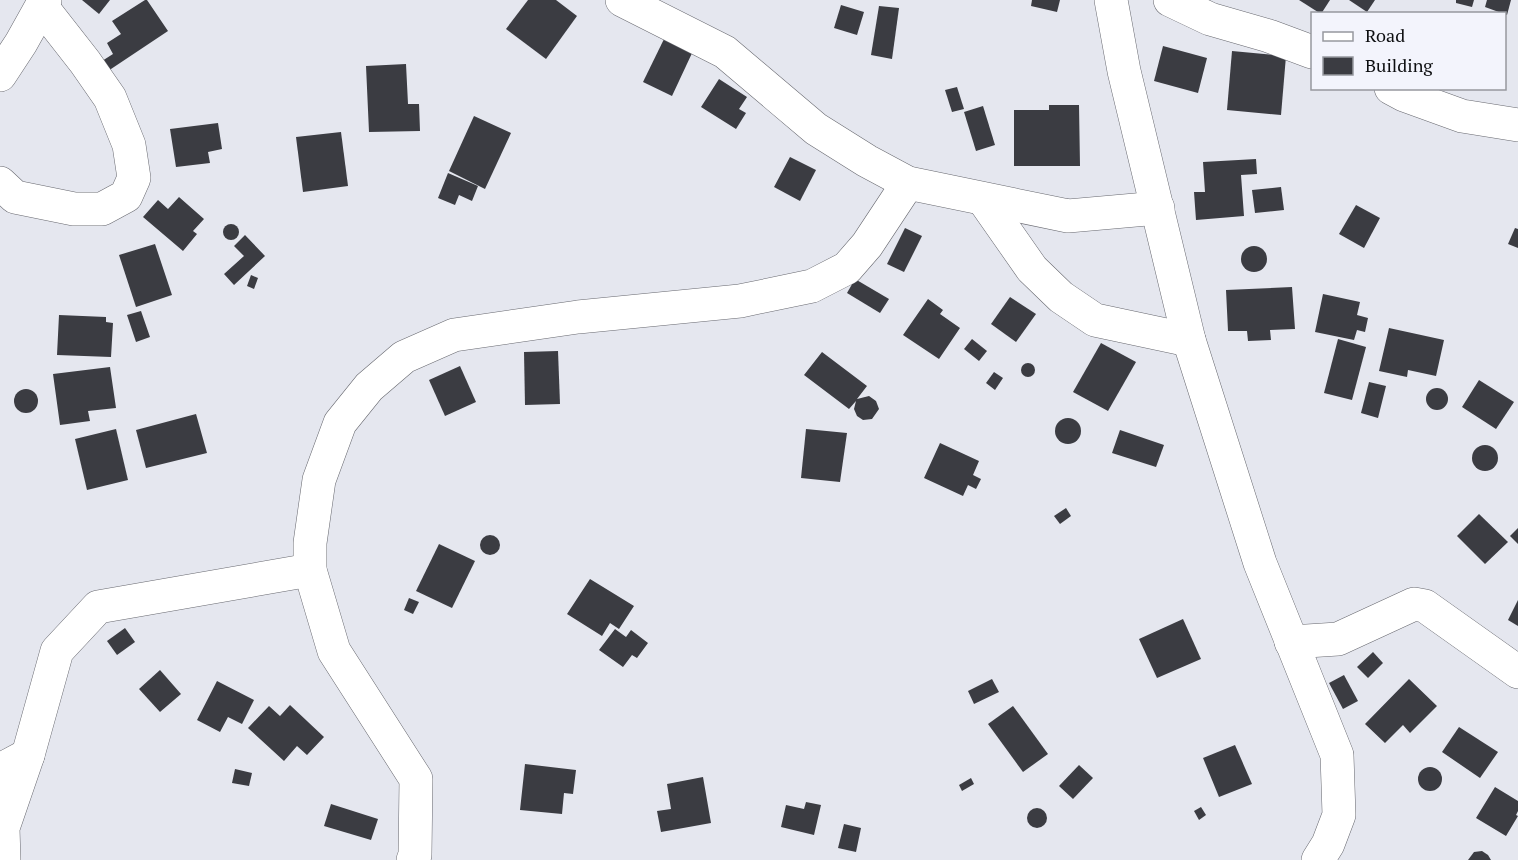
<svg xmlns="http://www.w3.org/2000/svg" width="1518" height="860" font-family="'PT Serif',serif">
<rect width="100%" height="100%" fill="#e5e7ef"/>
<g fill="#3b3c42">
<path d="M82,0H110L99,14Z"/>
<path d="M145,0H147L168,31L108,71L102,61L113,54L107,43L121,34L112,21Z"/>
<path d="M528,0H556L577,16L546,59L506,29Z"/>
<path d="M1032,0H1060L1057,12L1031,6Z"/>
<path d="M1299,0H1330L1321,14Z"/>
<path d="M1349,0H1375L1367,12Z"/>
<path d="M1456,0H1474L1472,7L1456,3Z"/>
<path d="M1487,0H1511L1507,15L1485,7Z"/>
<path d="M841,5L864,12L857,35L834,28Z"/>
<path d="M879,6L899,8L892,59L871,55Z"/>
<path d="M665,37L693,51L672,96L643,82Z"/>
<path d="M1163,46L1207,58L1198,93L1154,81Z"/>
<path d="M1232,51L1286,56L1281,115L1227,110Z"/>
<path d="M406,64L408,104H419L420,131L369,132L366,66Z"/>
<path d="M719,79L747,97L739,109L746,113L736,129L701,107Z"/>
<path d="M957,87L964,109L952,112L945,90Z"/>
<path d="M1049,105H1079L1080,166H1014V110H1049Z"/>
<path d="M983,106L995,145L976,151L964,112Z"/>
<path d="M474,116L511,133L485,189L449,171Z"/>
<path d="M218,123L222,149L208,152L210,163L176,167L170,129Z"/>
<path d="M341,132L348,186L303,192L296,137Z"/>
<path d="M790,157L816,170L800,201L774,187Z"/>
<path d="M1256,159L1257,174L1241,175L1244,216L1196,220L1194,192H1205L1203,162Z"/>
<path d="M448,173L478,186L472,201L459,195L455,205L438,198Z"/>
<path d="M1281,187L1284,210L1255,213L1252,190Z"/>
<path d="M179,197L204,219L193,231L197,234L183,251L143,217L158,200L168,209Z"/>
<path d="M1356,205L1380,218L1364,248L1339,234Z"/>
<circle cx="231" cy="232" r="8"/>
<path d="M905,228L922,236L904,272L887,264Z"/>
<path d="M1515,228L1518,229V248L1508,244Z"/>
<path d="M245,235L265,256L234,285L224,274L244,256L234,246Z"/>
<path d="M155,244L172,295L136,307L119,255Z"/>
<circle cx="1254" cy="259" r="13"/>
<path d="M251,275L258,278L254,289L247,286Z"/>
<path d="M855,279L889,299L880,313L847,293Z"/>
<path d="M1292,287L1295,329L1270,330L1271,340L1248,341L1247,331H1228L1226,290Z"/>
<path d="M1323,294L1360,302L1357,315L1368,318L1365,332L1357,330L1354,340L1315,332Z"/>
<path d="M1010,297L1036,314L1016,342L991,324Z"/>
<path d="M928,299L943,310L940,314L960,328L939,359L903,335Z"/>
<path d="M141,311L150,337L136,342L127,315Z"/>
<path d="M59,315L106,317V322L113,323L111,357L57,355Z"/>
<path d="M1389,328L1444,340L1436,376L1408,370L1407,377L1379,371Z"/>
<path d="M972,339L987,351L979,361L964,349Z"/>
<path d="M1338,339L1366,347L1352,400L1324,393Z"/>
<path d="M1101,343L1136,362L1108,411L1073,392Z"/>
<path d="M558,351L560,404L525,405L524,352Z"/>
<path d="M822,352L867,386L857,399L869,396L876,401L879,409L872,419L863,420L857,416L854,409L856,401L849,409L804,375Z"/>
<circle cx="1028" cy="370" r="7"/>
<path d="M460,366L476,402L445,416L429,380Z"/>
<path d="M110,367L116,408L88,411L90,421L60,425L53,374Z"/>
<path d="M994,372L1003,378L995,390L986,383Z"/>
<path d="M1479,380L1514,402L1496,429L1462,407Z"/>
<path d="M1369,382L1386,386L1378,418L1361,413Z"/>
<circle cx="1437" cy="399" r="11"/>
<circle cx="26" cy="401" r="12"/>
<path d="M196,414L207,453L146,468L136,430Z"/>
<circle cx="1068" cy="431" r="13"/>
<path d="M116,429L128,480L87,490L75,439Z"/>
<path d="M806,429L847,433L840,482L801,478Z"/>
<path d="M1120,430L1164,445L1156,467L1112,453Z"/>
<path d="M940,443L979,461L973,475L981,479L976,489L968,485L963,496L924,478Z"/>
<circle cx="1485" cy="458" r="13"/>
<path d="M1066,508L1071,516L1060,524L1054,516Z"/>
<path d="M1479,514L1508,542L1485,564L1457,536Z"/>
<path d="M1518,528V544L1510,536Z"/>
<circle cx="490" cy="545" r="10"/>
<path d="M439,544L475,561L452,608L416,591Z"/>
<path d="M590,579L634,606L619,629L610,623L602,636L567,614Z"/>
<path d="M409,598L419,602L413,614L404,610Z"/>
<path d="M1518,600V626L1508,620Z"/>
<path d="M1183,619L1201,659L1157,678L1139,639Z"/>
<path d="M125,628L135,642L117,655L107,641Z"/>
<path d="M615,629L626,637L631,630L648,643L637,658L632,655L623,667L599,650Z"/>
<path d="M1373,652L1383,663L1368,678L1357,667Z"/>
<path d="M160,670L181,694L160,712L139,689Z"/>
<path d="M1344,675L1358,701L1343,709L1329,683Z"/>
<path d="M992,679L999,692L974,704L968,691Z"/>
<path d="M1409,679L1437,706L1410,733L1403,725L1385,743L1365,724Z"/>
<path d="M217,681L254,700L242,724L228,717L220,732L197,720Z"/>
<path d="M290,705L324,737L307,755L297,746L284,761L248,728L269,706L280,716Z"/>
<path d="M1013,706L1048,754L1023,772L988,724Z"/>
<path d="M1459,727L1498,752L1480,778L1442,752Z"/>
<path d="M1235,745L1252,784L1219,797L1203,758Z"/>
<path d="M525,764L576,770L573,794L564,793L562,814L520,810Z"/>
<path d="M1079,765L1093,778L1073,799L1059,786Z"/>
<circle cx="1430" cy="779" r="12"/>
<path d="M235,769L252,773L249,786L232,783Z"/>
<path d="M703,777L711,823L661,832L657,811L671,809L667,784Z"/>
<path d="M971,778L974,784L962,791L959,785Z"/>
<path d="M1495,787L1518,801V811L1516,815L1518,816L1506,836L1476,818Z"/>
<path d="M806,802L821,805L814,835L781,827L786,805L804,809Z"/>
<path d="M331,804L378,819L371,840L324,826Z"/>
<path d="M1201,807L1206,815L1199,820L1194,811Z"/>
<circle cx="1037" cy="818" r="10"/>
<path d="M844,824L861,828L856,852L838,848Z"/>
<path d="M1482,851L1488,855L1491,860H1468L1474,852Z"/>
</g>
<g fill="none" stroke-linecap="round" stroke-linejoin="round">
<g stroke="#67686f" stroke-width="34">
<g id="minor">
<path d="M622,0L725,52L816,129L867,161L908,183L1068,216L1158,208"/>
<path d="M1111,0L1124,71L1189,340L1260,563L1337,755L1339,815L1328,844L1318,860"/>
<path d="M1170,0L1210,19L1269,36L1312,52"/>
<path d="M0,75L21,43L45,0"/>
<path d="M1391,88L1404,95L1462,116L1518,125"/>
<path d="M0,183L15,197L74,209H102L126,196L134,178L129,145L110,98L85,62L42,7"/>
<path d="M983,199L1032,269L1061,297L1095,320L1189,340"/>
<path d="M1291,642L1338,639L1414,604L1425,606L1518,672"/>
<path d="M0,770L28,755L57,651L98,607L310,570"/>
<path d="M4,860L3,828L28,755"/>
<path d="M413,860L415,855L416,779L334,651L310,570V543L319,480L340,423L369,387L404,357L454,335L578,317L740,301L812,286L847,268L867,245L908,183"/>
</g>
</g>
<use href="#minor" stroke="#fff" stroke-width="33"/>
</g>
<rect x="1311" y="12" width="195" height="78" fill="#f3f4fc" stroke="#97989e" stroke-width="1.5"/>
<rect x="1323" y="32" width="30" height="9" fill="#ffffff" stroke="#97989e" stroke-width="1.5"/>
<text x="1365" y="42" font-size="18" fill="#0d0e10">Road</text>
<rect x="1323" y="57" width="30" height="18" fill="#3b3c42" stroke="#97989e" stroke-width="1.5"/>
<text x="1365" y="72" font-size="18" fill="#0d0e10">Building</text>
</svg>
